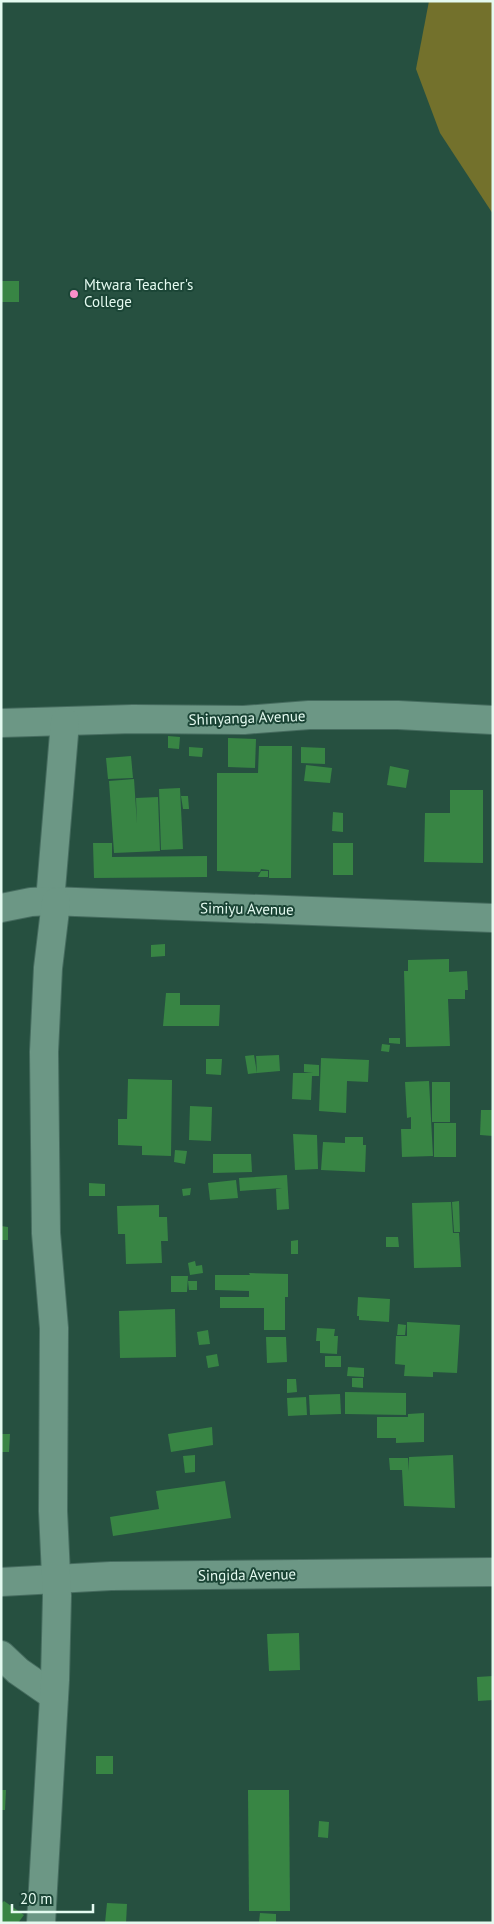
<svg xmlns="http://www.w3.org/2000/svg" width="494" height="1924" font-family="'PT Sans',sans-serif">
<rect width="100%" height="100%" fill="#265040"/>
<path fill="#73712c" d="M429,1H493V214L440,133L416,69Z"/>
<g fill="#388544">
<rect x="1" y="281" width="18" height="21"/>
<path d="M168,736L180,737L179,749L168,748Z"/>
<path d="M228,738L256,739L255,768L228,767Z"/>
<path d="M259,746H292L291,878H269V870L261,869L260,872L217,871V773H258Z"/>
<path d="M189,747L203,748L202,757L189,756Z"/>
<path d="M301,747L325,748V764L301,763Z"/>
<path d="M131,756L133,778L108,779L106,758Z"/>
<path d="M306,765L332,768L330,783L304,781Z"/>
<path d="M390,766L409,770L406,788L387,785Z"/>
<path d="M134,779L137,824L136,798L158,797L160,851L114,853L109,781Z"/>
<path d="M180,788L183,849L161,850L159,789Z"/>
<path d="M450,790H483V863L424,862L425,813H450Z"/>
<path d="M181,796H188L189,809H183Z"/>
<path d="M333,812L343,813V832L332,831Z"/>
<path d="M93,843H112V857L207,856V877L94,878Z"/>
<rect x="333" y="843" width="20" height="32"/>
<path d="M261,871H268V877H258Z"/>
<path d="M165,944V956L151,957V945Z"/>
<path d="M449,959V972L467,971L468,990H465V999H448L450,1046L406,1047L404,971H408V960Z"/>
<path d="M166,993H180V1005H220L219,1026H163Z"/>
<path d="M389,1038H400V1044L389,1043Z"/>
<path d="M382,1044L390,1045L389,1052L381,1051Z"/>
<path d="M254,1055L257,1073L248,1074L245,1056Z"/>
<path d="M279,1055L280,1071L257,1073L256,1056Z"/>
<path d="M321,1058L369,1060L368,1082L347,1081L346,1113L319,1111Z"/>
<path d="M206,1059H222L221,1075L206,1074Z"/>
<path d="M304,1064L319,1065V1076H312L311,1100L292,1099L293,1073H313L304,1072Z"/>
<path d="M128,1079L172,1080L171,1156L142,1155V1146L118,1145V1119H127Z"/>
<path d="M429,1081L433,1156L402,1157L401,1129H411V1117L407,1118L405,1082Z"/>
<rect x="432" y="1082" width="18" height="40"/>
<path d="M190,1106L212,1107L211,1141L189,1140Z"/>
<path d="M481,1110H493V1136L480,1135Z"/>
<rect x="434" y="1123" width="22" height="34"/>
<path d="M293,1134L317,1135L318,1169L295,1170Z"/>
<path d="M345,1137H363V1145H366L365,1172L321,1170L323,1142L345,1143Z"/>
<path d="M175,1150L187,1151L185,1164L174,1162Z"/>
<path d="M213,1154H251L252,1172L213,1173Z"/>
<path d="M287,1175L289,1209L277,1210L276,1189L282,1188L240,1191L239,1178Z"/>
<path d="M236,1180L238,1198L210,1200L208,1183Z"/>
<path d="M89,1183L105,1184V1196H89Z"/>
<path d="M191,1188L190,1195L183,1196L182,1189Z"/>
<path d="M459,1201L460,1232H454L452,1202Z"/>
<path d="M451,1202L453,1233H459L461,1267L414,1268L412,1203Z"/>
<path d="M159,1205V1217H167L168,1241H161L162,1263L126,1264L125,1234H118L117,1206Z"/>
<path d="M1,1226L8,1227V1240H1Z"/>
<path d="M386,1237H398L399,1247H386Z"/>
<path d="M298,1240V1254H291V1241Z"/>
<path d="M195,1261L196,1266L202,1265L203,1273L190,1275L188,1263Z"/>
<path d="M249,1273L288,1274V1297H285V1330H264V1308H220V1297H249V1291L215,1290V1275H250Z"/>
<path d="M171,1276H188L187,1292H171Z"/>
<path d="M188,1281H197V1290H189Z"/>
<path d="M358,1297L390,1299L389,1322L359,1320V1316H357Z"/>
<path d="M175,1309L176,1357L120,1358L119,1311Z"/>
<path d="M407,1322L460,1325L457,1373L433,1372V1377L404,1376L405,1365L395,1364L396,1336H407Z"/>
<path d="M398,1324L406,1325L405,1335H397Z"/>
<path d="M317,1328L335,1329L334,1336H338L337,1354L320,1353V1341H316Z"/>
<path d="M208,1330L210,1344L199,1345L197,1332Z"/>
<path d="M266,1337H286L287,1362L267,1363Z"/>
<path d="M217,1354L219,1366L208,1368L206,1356Z"/>
<rect x="325" y="1356" width="16" height="11"/>
<path d="M348,1367L364,1368V1377L347,1376Z"/>
<path d="M352,1378H363V1388L352,1387Z"/>
<path d="M287,1379H296L297,1392L287,1393Z"/>
<path d="M345,1392L406,1393V1415L345,1414Z"/>
<path d="M340,1394L341,1414L310,1415L309,1395Z"/>
<path d="M306,1397L307,1415L288,1416L287,1398Z"/>
<path d="M424,1413V1442L396,1443V1438H377V1417H408V1414Z"/>
<path d="M212,1427L213,1445L171,1452L168,1434Z"/>
<path d="M1,1434H10L9,1452H1Z"/>
<path d="M195,1455V1472L185,1473L183,1456Z"/>
<path d="M453,1455L455,1508L404,1506L402,1470H390L389,1458H408L409,1471V1457Z"/>
<path d="M225,1481L231,1518L113,1536L110,1517L159,1509L156,1491Z"/>
<path d="M299,1633L300,1670L269,1671L267,1634Z"/>
<path d="M493,1676V1700L478,1701L477,1677Z"/>
<rect x="96" y="1756" width="17" height="18"/>
<path d="M1,1790H6L5,1810H1Z"/>
<path d="M248,1790H289L290,1911H249Z"/>
<path d="M319,1821L329,1822L328,1838L318,1837Z"/>
<path d="M4,1901L24,1915L18,1923H1V1904Z"/>
<path d="M107,1903L127,1904L126,1923H105Z"/>
<path d="M260,1913L276,1914V1923L259,1922Z"/>
</g>
<g fill="none" stroke-linecap="round" stroke-linejoin="round">
<g stroke="#466c5f" stroke-width="30">
<g id="minor">
<path d="M1,723L133,719L244,720L309,715H398L493,720"/>
<path d="M50,901L65,722"/>
<path d="M1,908L31,902L50,901L493,918"/>
<path d="M1,1582L111,1576L493,1572"/>
<path d="M1,1655L18,1671L54,1696"/>
<path d="M41,1923L55,1680L57,1596L53,1511L54,1328L46,1233L44,1052L48,968L56,902"/>
</g>
</g>
<use href="#minor" stroke="#6c9785" stroke-width="28"/>
</g>
<circle fill="#f98fc9" stroke="#1b4536" stroke-width="2" cx="74" cy="294" r="5"/>
<g text-anchor="middle" stroke-width="4" stroke-linejoin="round" paint-order="stroke">
<g font-size="15" fill="#e4faf0" stroke="#1b4536" text-anchor="start">
<text x="84" y="290">Mtwara Teacher's<tspan x="84" dy="17">College</tspan></text>
</g>
<g font-size="15" fill="#e4faf0" stroke="#1b4536">
<text transform="translate(247 718) rotate(-2)" y="5">Shinyanga Avenue</text>
<text transform="translate(247 909) rotate(1)" y="5">Simiyu Avenue</text>
<text transform="translate(247 1575) rotate(-1)" y="5">Singida Avenue</text>
</g>
</g>
<rect width="494" height="1924" fill="none" stroke="#e4faf0" stroke-width="5"/>
<path d="M12 1904v8h81v-8" fill="none" stroke="#e4faf0" stroke-width="2.5"/>
<text x="20" y="1904" font-size="15" fill="#e4faf0" stroke="#1b4536" stroke-width="4" paint-order="stroke">20 m</text>
</svg>
